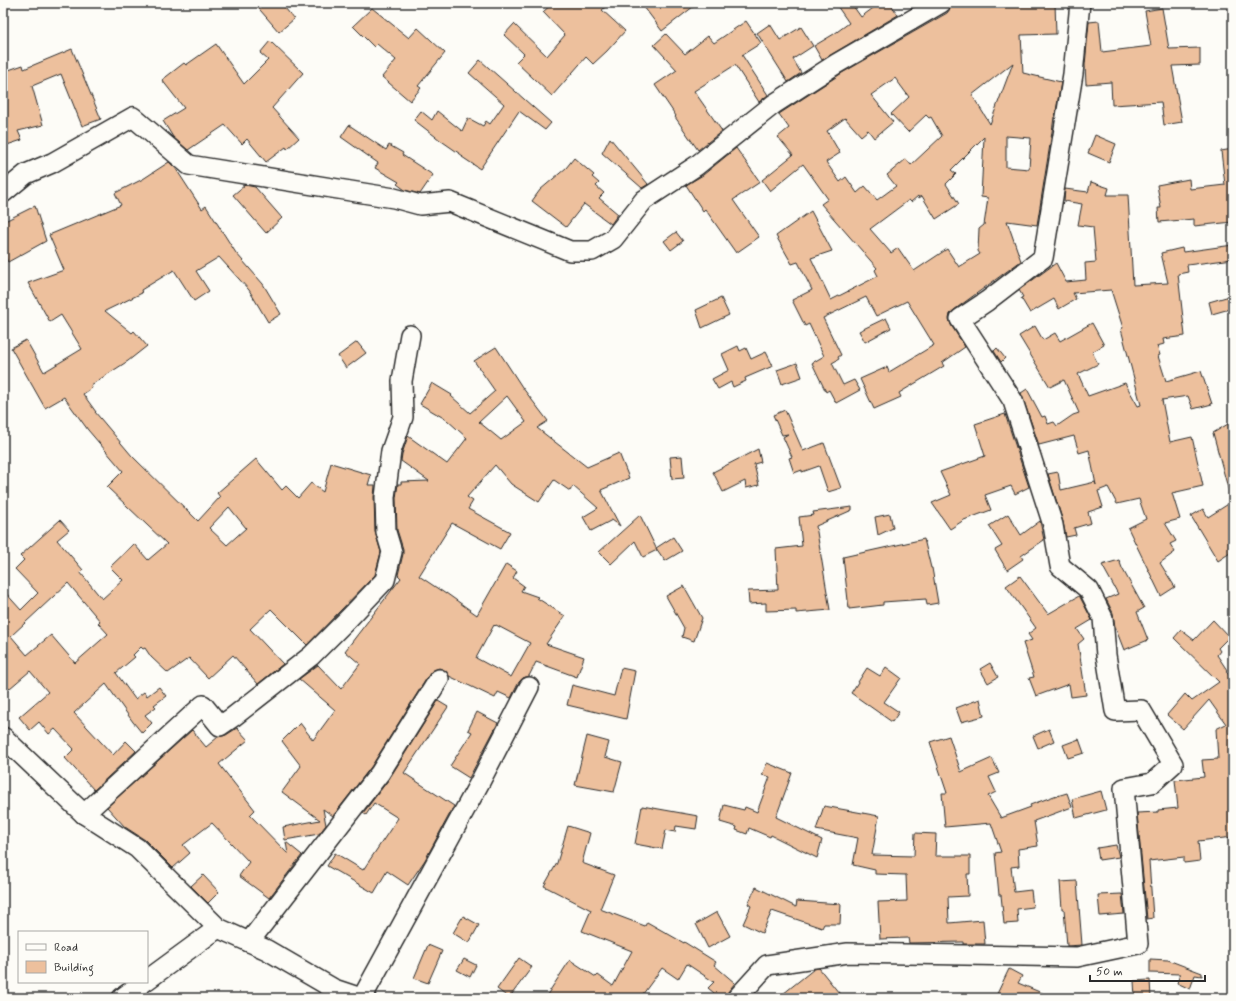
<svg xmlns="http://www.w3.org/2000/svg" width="1236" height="1001" font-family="Mynerve,sans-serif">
<rect width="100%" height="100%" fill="#fdfcf7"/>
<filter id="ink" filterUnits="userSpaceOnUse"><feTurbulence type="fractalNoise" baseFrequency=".025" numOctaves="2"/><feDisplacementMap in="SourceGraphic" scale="8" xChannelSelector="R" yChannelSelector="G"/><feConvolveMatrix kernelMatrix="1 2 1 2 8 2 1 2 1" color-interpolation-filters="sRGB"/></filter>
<g filter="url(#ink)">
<g fill="#edc09d" stroke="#2b2b2b" fill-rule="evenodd">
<path d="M254,3H281L294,19L279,32Z"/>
<path d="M553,3H610L602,10L625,31L607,51L593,64L586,57L552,96L516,62L524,54L504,35L514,24L547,56L565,35L543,12Z"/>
<path d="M641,3H698L662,31Z"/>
<path d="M835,3H851L861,17L880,3H890L898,15L822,60L814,46L834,34L849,23Z"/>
<path d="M955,3H1002L1003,6L1033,5V3H1055L1056,34L1021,35L1023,73L1061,82L1055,117H1054L1052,132L1037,225L1007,221L1021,261L954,310L950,314L949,319L951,325L965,347L942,363L944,366L899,393L901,397L874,409L860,379L887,367L889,372L934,345L907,301L876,316L866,297L823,318L841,355L838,357L839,359L832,363L843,385L854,380L860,390L836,403L829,390L826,392L812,363L824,356L809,324L805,326L792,300L812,290L798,262L792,264L776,236L811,211L832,251L811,258L831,300L878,276L875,270L877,268L821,204L828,199L803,164L770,191L762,180L793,155L778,137L789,128L779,114L842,73L947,13L950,9L951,5ZM1013,63L990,124L972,95ZM895,78L909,97L891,114L908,132L926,115L929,118L931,117L942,136L911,165L906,159L887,175L896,186L877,200L865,186L857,193L846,177L840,182L826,162L840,153L827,131L845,118L861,136L868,130L874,138L893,122L871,95ZM1006,136L1031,138L1029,169L1006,167ZM984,137L981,197L988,198L984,225L979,229L978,251L980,254L959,267L947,249L914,271L898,248L891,253L870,229L909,200L911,202L918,196L919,198L922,196L936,219L959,204L946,184L956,174L951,170Z"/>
<path d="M372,8L409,38L418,28L445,53L418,86L421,88L410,101L382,77L396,60L377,44L374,47L353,26Z"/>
<path d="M1162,8L1169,49L1200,48V65L1172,66L1182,122L1164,125L1161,102L1112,105L1111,82L1086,84L1085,65L1089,22L1099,21L1102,52L1151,46L1145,11Z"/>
<path d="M746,21L761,43L742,55L768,95L759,102L735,65L694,91L722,131L698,150L675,117L676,116L655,85L677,70L654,45L666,34L685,54L708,36L714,43Z"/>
<path d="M770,24L780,40L801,27L813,46L793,59L801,73L788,82L757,33Z"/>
<path d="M270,41L303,73L272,108L299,138L287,149L286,147L266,162L247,139L242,144L225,125L188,150L173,137L163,121L184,108L162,80L184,63L186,65L216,44L244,84L268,60L260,53Z"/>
<path d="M72,49L101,119L82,126L61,74L32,86L43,125L18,131L22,140L7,145L3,134V72L23,65L24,69Z"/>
<path d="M480,60L551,123L545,130L519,111L480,169L462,157L463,156L440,140L414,120L421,111L432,120L437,111L462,131L468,118L483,126L486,121L490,124L504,104L469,73Z"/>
<path d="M349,125L386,150L389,145L403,153L402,155L433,175L420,194L405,190L397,184L399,182L375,168L378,163L341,137Z"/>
<path d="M1095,135L1116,144L1109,162L1088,153Z"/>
<path d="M610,138L648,184L647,185L642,188L602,153Z"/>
<path d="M736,148L760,182L733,200L759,237L736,253L705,209L703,211L686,185L703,175Z"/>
<path d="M1233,149V222L1194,226V219L1159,222L1158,208H1161L1157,185L1189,179L1190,189L1225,185L1221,151Z"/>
<path d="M574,158L594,175L592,177L599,183L596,186L604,193L599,198L618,214L611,224L584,204L566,227L532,201L540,190L566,168Z"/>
<path d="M169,162L176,169L202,209L206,206L236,253L263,284L281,314L268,322L249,290L219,257L196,271L209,291L194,301L174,270L141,290L142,293L105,311L132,333L134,331L147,346L128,361L91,385L92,388L83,394L96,412H95L132,456L198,521L220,497L217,493L256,459L282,490L286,486L298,498L311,483L323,492L331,463L371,475L368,485H375L374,497L375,532L381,552L375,575L307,645L271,609L250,629L283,664L258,684L233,655L208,678L189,658L168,673L151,657L145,648L143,649L141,647L133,655L135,657L116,673L135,699L144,692L147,696L159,687L166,696L154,705L156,707L145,715L152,723L142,733L133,722L106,684L74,713L113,755L126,741L136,751L94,790L65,758L74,749L55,729L49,734L39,722L30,730L19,717L48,692L30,671L3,694V590L21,610L38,593L15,569L24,560L20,556L60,520L69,530L57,540L83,570L80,572L102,599L123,580L110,567L134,544L148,560L167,544L107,487L123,471L88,430L64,397L45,408L11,348L26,340L44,372L82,349L61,315L50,322L28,283L64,270L49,235L121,205L115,193L143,179ZM229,507L246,528L227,545L209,528ZM68,583L100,621L98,623L108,634L75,663L51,635L27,655L11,636Z"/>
<path d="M1091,182L1109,188L1107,195H1128L1133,285L1168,283L1161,253L1182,248L1183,252L1233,245V259L1187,265L1188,272L1178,274L1185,336L1163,339L1164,344L1157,346L1160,355L1158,356L1166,381L1201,371L1212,404L1193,409L1188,396L1162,400L1170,442L1192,437L1203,486L1172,493L1180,519L1165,523L1176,541L1170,544L1175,552L1160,563L1175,587L1161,596L1128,528L1146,519L1139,499L1117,504L1108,487L1098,491L1103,507L1088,512L1091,523L1074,528L1076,535L1066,537L1063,522L1048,474L1058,472L1061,490L1095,482L1096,485L1089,450L1079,453L1074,436L1039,445L1021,393L1027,389L1042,417L1045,416L1048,424L1054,422L1057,426L1073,415L1079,413L1064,380L1050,387L1019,336L1035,326L1043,340L1055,333L1060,341L1092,323L1104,345L1092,352L1098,364L1078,374L1088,396L1125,383L1138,406L1141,405L1121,329L1123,328L1111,290L1073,293L1076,299L1059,309L1054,299L1030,313L1021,298L1023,297L1019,290L1056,263L1066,282L1086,280L1085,263L1096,262L1093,227L1078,225L1082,204L1064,201L1065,189L1088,192Z"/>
<path d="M245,185L255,187L282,218L266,233L233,195Z"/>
<path d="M35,206L46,241L8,262L3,253V222Z"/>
<path d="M676,232L683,241L671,250L664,241Z"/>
<path d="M1233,295V308L1212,314L1209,302Z"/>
<path d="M721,298L729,315L702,328L696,310Z"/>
<path d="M886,318L891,328L865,342L859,331Z"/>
<path d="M357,342L366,353L346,368L338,356Z"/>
<path d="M738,346L740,351L746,348L751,359L766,352L773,366L745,378L746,381L733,387L731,382L718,389L712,379L729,370L722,354Z"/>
<path d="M496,347L522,387L548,421L537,428L587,467L619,453L629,478L601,490L620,526L612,520L591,531L583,517L598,508L573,486L570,491L554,480L539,502L511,484L495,465L467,497L473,501L468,509L510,532L500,549L452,523L419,576L446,594V593L477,615L506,564L517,571L513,578L524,586L521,591L538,597L537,598L565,616L546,644L584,657L577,677L536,662L529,676L523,678L519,682L511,698L498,692L495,698L449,676L444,670L439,668L434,670L430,673L371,767L333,816L323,809L326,825L319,834L285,840L283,827L320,820L282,792L301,766L282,741L300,723L313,740L335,710L299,679L318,665L341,689L360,664L345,651L401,578L398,575L403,554V549L397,530L396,498L398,484H401V482L429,481L401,461L402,454L408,436L447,464L467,438L447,420L420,404L432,383L452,395L451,396L470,413L495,391L474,361ZM507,396L526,422L501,440L479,422ZM494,625L495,626L496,625L530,643L511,677L476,658Z"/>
<path d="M997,348L1005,358L1001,362L994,351Z"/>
<path d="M797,363L802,377L782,384L777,370Z"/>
<path d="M785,410L803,451L824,443L841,488L828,492L819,466L802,472V470L794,473L789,458L792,457L783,437L788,434L782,435L773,415Z"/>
<path d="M1005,414L1029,487L1015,494L1011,486L985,495L991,510L964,520L950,529L932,503L951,495L940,472L985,456L975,424Z"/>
<path d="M1233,421V492H1229L1213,433Z"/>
<path d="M758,449L761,462L754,464L759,485L746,488L745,481L723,492L713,472Z"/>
<path d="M682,456L684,478L672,479L670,457Z"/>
<path d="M1233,501V551L1218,561L1191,516L1203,509L1208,517Z"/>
<path d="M852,507V510L816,526L830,610L796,613V610L766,611V603L749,604L748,591L778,590L776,549L802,546L799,517L814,515L813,512Z"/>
<path d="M890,514L893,528L878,535L875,517Z"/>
<path d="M1008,514L1021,535L1040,521L1044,540L1021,556L1023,559L1007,570L995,550L1002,546L989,526Z"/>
<path d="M640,515L657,550L643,557L635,541L611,564L599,552Z"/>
<path d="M673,537L682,551L665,561L656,548Z"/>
<path d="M924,539L931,568H932L938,603L927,605L926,599L883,602V605L849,609L843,557Z"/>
<path d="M1119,560L1122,568L1144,608L1137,612L1148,640L1124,650L1115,627L1113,613L1106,599L1118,594L1102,565Z"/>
<path d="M1020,576L1048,614L1079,596L1080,597L1092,620L1077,629L1084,639L1078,644L1086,695L1071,697L1069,684L1036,696L1029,678L1034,677L1023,643L1032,640L1028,634L1036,628L1006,586Z"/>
<path d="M684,586L702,618L694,641L682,637L684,628L666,596Z"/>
<path d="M1213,620L1229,637L1218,648L1220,651L1217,655L1227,670L1226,671L1229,675L1233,672V735L1232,733L1233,743V837L1198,841L1200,861L1184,863V857L1149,861L1153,918L1147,919L1137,813L1158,812V810L1178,808L1175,780L1204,777L1202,760L1218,759L1216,729L1226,724L1209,700L1183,729L1167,715L1185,694L1192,701L1219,682L1174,638L1181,630L1194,640Z"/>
<path d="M990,663L998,677L988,683L980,669Z"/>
<path d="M886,667L901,678L884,702L899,712L892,722L851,693L867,668L880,676Z"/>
<path d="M621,668L635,671L626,719L567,705L572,685L614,696Z"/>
<path d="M980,699L984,716L961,722L956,708Z"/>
<path d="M438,701L448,707L404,773L454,806L425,860L408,885L387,871L374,893L327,866L335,853L363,870L398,818L374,803L366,815L363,813L389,779Z"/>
<path d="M477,712L498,723L469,778L450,766L472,732L468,730Z"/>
<path d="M237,728L248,740L219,764L255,810L250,815L288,854L286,842L302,855L269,898L239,876L249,862L212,823L183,845L190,853L173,868L145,840L125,827L107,807L192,730L206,747L218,737L226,735Z"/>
<path d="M1049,729L1054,741L1038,748L1033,736Z"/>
<path d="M587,736L609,742L605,757L622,762L614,792L575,785Z"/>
<path d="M949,736L961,772L992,758L999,773L989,777L996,792L988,796L1001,818L1031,807L1030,805L1057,795V796L1067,793L1072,807L1034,821L1038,846L1018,849L1019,866L1011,867L1014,892L1031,890L1033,907L1017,909L1018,923L1004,924L1001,895H999L995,853L1001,852L991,823L945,827L942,793H947L930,742Z"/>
<path d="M1079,739L1084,753L1068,758L1063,745Z"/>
<path d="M767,763L792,773L776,817L822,840L817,858L771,835L770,837L749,828L747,834L736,830L737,827L720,822L724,805L744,810L745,807L757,812L770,777L762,775Z"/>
<path d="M1101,791L1106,810L1076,818L1072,799Z"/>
<path d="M642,806L698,816L696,829L676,826L675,832L666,830L662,849L635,844Z"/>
<path d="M824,806L879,816L872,855L914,856L915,833L936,834L935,856H970V874H967L968,896L948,897L949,923L983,920L985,944H963V942L909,943L908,938L880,939L878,902L907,901L906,875L875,874V870L853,865L858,838L816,830Z"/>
<path d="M568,826L590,833L582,863L614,875L600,909L645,926L647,922L684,943V942L716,962L714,965L735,983L723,998H720L708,988L714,982L687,964L678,979L662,968L640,998H545L570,960L596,977L598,975L613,986L632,951L582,931L591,910L544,886L557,863Z"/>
<path d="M1116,845L1119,857L1099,860L1097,848Z"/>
<path d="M203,875L219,892L208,903L191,886Z"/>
<path d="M1077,881L1082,945L1067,946L1064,909H1062L1060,882Z"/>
<path d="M756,887L796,907L797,901L841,904L840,924H824L822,928L772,911L762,933L743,924L751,906L748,904Z"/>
<path d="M1122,894L1124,914L1100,916L1098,895Z"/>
<path d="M717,912L730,936L708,948L696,924Z"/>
<path d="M463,916L479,925L469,943L453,933Z"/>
<path d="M428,945L442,951L428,983L414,978Z"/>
<path d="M519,958L532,967L509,998L497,989Z"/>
<path d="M464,959L476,965L470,977L457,970Z"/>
<path d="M1150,959L1168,960L1202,973V976L1195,975L1190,989L1177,983L1180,974L1150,973Z"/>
<path d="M819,968L843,998H778L814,969Z"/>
<path d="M1009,969L1022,976L1018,983L1054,998H995Z"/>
<path d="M1150,980L1151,998H1135L1134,981Z"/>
</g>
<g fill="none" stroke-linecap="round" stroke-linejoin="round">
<g stroke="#2b2b2b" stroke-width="22">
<g id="minor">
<path d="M3,193L26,174L52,163L133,117L189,165L394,198L420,205L450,202L570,251H592L613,239L644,200L696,166L774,104L836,64L941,3"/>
<path d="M3,737L84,814L137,848L218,928L267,950L334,989L361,998"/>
<path d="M84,814L203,705L220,726L233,717L311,656L350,617L385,580L392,552L386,532L385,497L391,451L403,417L402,381L410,335"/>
<path d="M249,942L380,773L439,679"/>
<path d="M147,980L218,928"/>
<path d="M122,998L144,982"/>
<path d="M362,998L480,782L529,687"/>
<path d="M737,998L767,965L848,953L1077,957L1138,944L1124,788L1152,783L1173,764L1141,710L1115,711L1106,655L1103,618L1089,590L1060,566L1053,525L1013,401L960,319L987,301L1043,258L1073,74L1080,3"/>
</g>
</g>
<use href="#minor" stroke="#fdfcf7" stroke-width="19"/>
</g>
</g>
<rect width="1236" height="1001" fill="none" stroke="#fdfcf7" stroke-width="16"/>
<rect x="8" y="8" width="1220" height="985" fill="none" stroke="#2b2b2b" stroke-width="1.5" filter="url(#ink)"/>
<rect x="18" y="931" width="130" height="52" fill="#fdfcf7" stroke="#a9a8a5"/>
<rect x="26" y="944" width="20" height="6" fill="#fdfcf7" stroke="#a9a8a5"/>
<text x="54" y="951" font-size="12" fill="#2b2b2b">Road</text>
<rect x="26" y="961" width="20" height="12" fill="#edc09d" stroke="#a9a8a5"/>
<text x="54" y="971" font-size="12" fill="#2b2b2b">Building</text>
<path d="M1090 975v6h115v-6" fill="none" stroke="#2b2b2b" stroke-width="2"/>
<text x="1096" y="975" font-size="12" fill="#2b2b2b" stroke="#fdfcf7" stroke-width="3" paint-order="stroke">50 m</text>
</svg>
